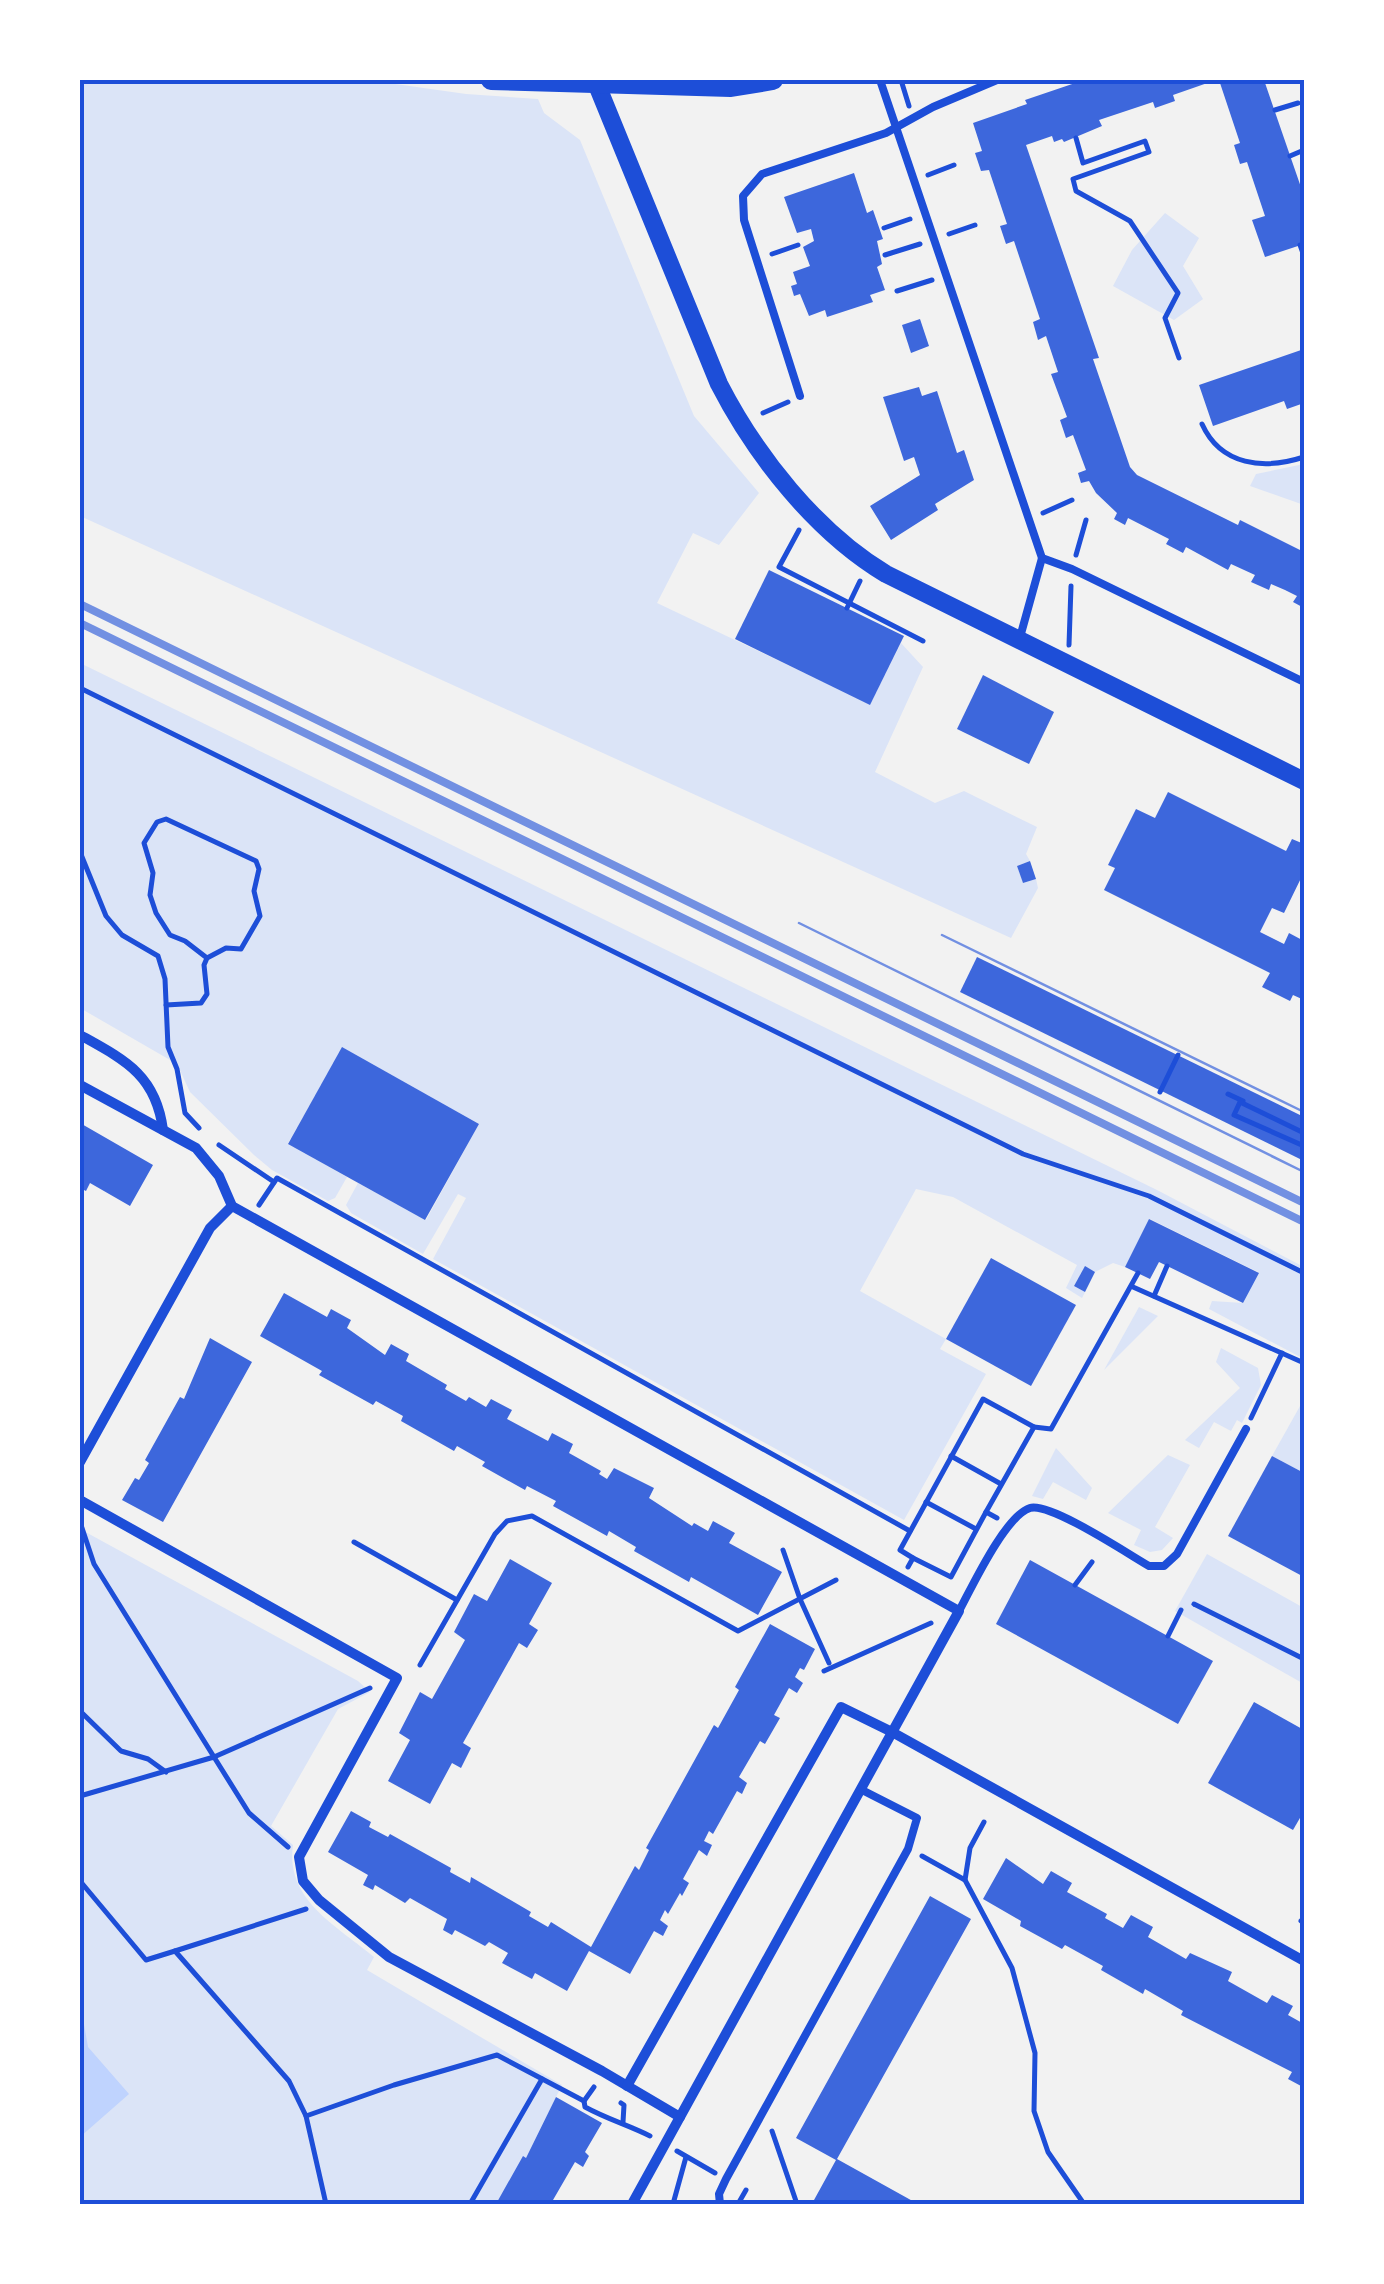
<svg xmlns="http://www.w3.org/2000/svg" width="1384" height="2284" font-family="'IBM Plex Serif',serif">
<rect width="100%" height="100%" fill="#f2f2f2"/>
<g fill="#dbe4f7">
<path d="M80,80H367L466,94L538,99L544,113L580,140L694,416L759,493L719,545L693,533L657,603L870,704L901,643L923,667L875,772L935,803L964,791L1037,827L1026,854L1030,861L1017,866L1023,883L1036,879L1038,888L1011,938L80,516Z"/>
<path d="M1165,213L1199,238L1183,266L1203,299L1174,320L1113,286L1132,250Z"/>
<path d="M1304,464V505L1250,486L1256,474Z"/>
<path d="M80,663L1157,1190L1304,1267V1359L1209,1309L1212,1301L1243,1303L1258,1272L1150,1219L1125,1267L1113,1263L1095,1272L1085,1267L1074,1286L1085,1292L1082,1298L1066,1288L1077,1265L953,1197L916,1189L860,1291L946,1339L940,1349L986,1374L904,1520L433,1259L466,1198L458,1194L423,1254L351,1213L346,1205L358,1183L426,1220L479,1124L343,1048L288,1143L347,1177L335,1198L328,1201L272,1170L254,1155L190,1092L177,1064L80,1008Z"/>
<path d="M1139,1307L1158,1316L1104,1370Z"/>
<path d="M1221,1348L1258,1368L1261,1385L1242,1423L1237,1420L1231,1431L1214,1422L1199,1448L1185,1440L1240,1388L1216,1362Z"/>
<path d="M1304,1399V1473L1272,1456Z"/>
<path d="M1056,1448L1092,1488L1086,1500L1053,1482L1043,1499L1032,1496Z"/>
<path d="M1168,1455L1190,1465L1155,1527L1173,1538L1162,1550L1150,1552L1134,1545L1141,1530L1108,1513Z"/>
<path d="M80,1529L358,1681L370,1692L338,1709L271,1826L293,1845C285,1900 337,1926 374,1957L367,1970L562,2085L526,2158L496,2204H80Z"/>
<path d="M1207,1554L1304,1608V1684L1175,1611Z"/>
</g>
<path fill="#bfd3fe" d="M80,2001L88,2047L129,2094L80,2137Z"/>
<g fill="#3d67dc">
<path d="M1084,80H1216L1173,95L1175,101L1155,108L1153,102L1099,120L1102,126L1064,142L1062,139L1054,142L1052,136L1026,145L1099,358L1093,359L1130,467L1137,475L1238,525L1240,520L1304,552V608L1293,602L1297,596L1285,590L1271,584L1269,590L1251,582L1255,575L1231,564L1228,570L1186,547L1183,553L1166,544L1169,539L1128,518L1125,525L1114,519L1117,513L1096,493L1089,481L1081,483L1078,473L1086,470L1073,435L1066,438L1060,420L1067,417L1051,374L1058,372L1046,336L1038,340L1033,322L1040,319L1014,241L1006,244L1000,226L1007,224L989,170L981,171L975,153L982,151L973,123L1027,104L1025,100Z"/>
<path d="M1219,80H1264L1304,196V244L1265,257L1252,220L1265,216L1247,162L1240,164L1234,145L1240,143Z"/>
<path d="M854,173L867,213L873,210L883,239L877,241L882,264L877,267L885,290L870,295L873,302L827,317L825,310L809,316L800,294L794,296L791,286L797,284L793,272L810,266L803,247L814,241L811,229L797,233L784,197Z"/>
<path d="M920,319L929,346L911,353L902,325Z"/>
<path d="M1304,349V403L1287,409L1284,401L1213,426L1199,385Z"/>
<path d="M919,387L922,396L937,391L957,453L964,450L974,480L935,504L938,510L891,540L870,506L920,475L914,457L904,461L883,397Z"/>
<path d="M769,570L904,636L870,705L735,639Z"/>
<path d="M983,675L1054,712L1029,764L957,729Z"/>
<path d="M1168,792L1286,851L1292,839L1304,844V872L1284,913L1272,908L1260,932L1284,944L1289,933L1304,941V1000L1293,995L1290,1001L1262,987L1270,973L1104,890L1115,868L1108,865L1136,809L1155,818Z"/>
<path d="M1030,861L1036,879L1023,883L1017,866Z"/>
<path d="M977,957L1304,1117V1161L960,992Z"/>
<path d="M342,1047L479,1124L425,1220L288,1144Z"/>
<path d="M80,1123L153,1165L130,1206L90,1183L86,1191L80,1188Z"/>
<path d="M1149,1219L1259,1273L1243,1303L1159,1262L1150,1279L1125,1267Z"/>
<path d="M991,1258L1076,1305L1031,1386L946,1339Z"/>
<path d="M1085,1266L1095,1272L1085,1292L1074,1286Z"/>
<path d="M284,1293L327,1317L331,1309L351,1320L347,1328L385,1355L391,1344L409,1354L406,1361L447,1385L445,1389L466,1401L469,1397L486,1407L491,1399L512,1410L507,1419L548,1441L552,1433L573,1444L569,1453L601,1471L599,1474L607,1479L614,1468L654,1488L649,1498L692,1526L694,1523L708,1531L713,1521L735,1533L729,1543L782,1572L758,1615L691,1577L689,1582L634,1551L636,1547L609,1531L607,1536L553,1506L556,1501L527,1486L525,1490L482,1466L485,1462L457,1446L454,1451L401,1421L403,1416L376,1401L373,1405L319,1375L322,1371L260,1336Z"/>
<path d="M210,1338L252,1362L163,1522L122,1500L135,1478L139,1480L149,1463L145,1460L180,1397L184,1399Z"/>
<path d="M1272,1456L1304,1473V1577L1228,1536Z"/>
<path d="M510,1559L552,1583L529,1624L538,1630L527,1648L519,1643L463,1743L471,1748L461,1768L452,1763L430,1804L388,1781L410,1740L399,1733L420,1692L432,1699L465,1640L454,1632L474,1594L487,1601Z"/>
<path d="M1030,1560L1213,1661L1178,1724L996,1624Z"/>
<path d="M770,1624L815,1649L804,1670L800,1668L795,1677L803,1683L797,1693L789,1688L774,1715L780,1718L765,1744L760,1741L739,1777L747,1783L742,1794L737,1791L713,1834L709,1831L704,1841L712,1845L707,1856L699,1850L683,1879L689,1883L682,1896L680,1893L668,1914L665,1910L660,1920L668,1926L663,1936L654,1931L630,1974L589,1951L567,1991L535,1973L532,1979L502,1963L508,1953L489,1942L485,1946L455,1930L452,1935L443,1930L447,1919L410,1898L405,1903L375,1885L373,1890L363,1885L368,1875L328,1852L351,1811L371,1822L369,1827L388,1837L390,1834L451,1868L450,1872L470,1883L471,1877L531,1912L529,1916L548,1927L551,1922L591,1947L635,1866L639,1870L649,1850L646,1848L714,1725L718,1728L739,1690L735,1687Z"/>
<path d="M1254,1702L1304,1730V1811L1293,1830L1208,1783Z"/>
<path d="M1006,1858L1043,1884L1051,1871L1072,1883L1067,1892L1107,1914L1105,1918L1123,1928L1131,1915L1153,1927L1148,1937L1186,1959L1190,1953L1232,1972L1228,1981L1267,2003L1272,1995L1293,2006L1288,2015L1304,2024V2082L1301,2086L1288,2079L1292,2072L1181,2015L1183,2011L1145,1989L1143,1994L1101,1970L1103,1966L1065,1945L1062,1949L1020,1926L1021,1921L983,1899Z"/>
<path d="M930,1896L971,1919L837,2159L918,2204H821L814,2200L836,2160L796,2138Z"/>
<path d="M556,2097L602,2123L585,2152L589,2156L583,2167L575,2162L553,2200L560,2204H496L523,2156L526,2158Z"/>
</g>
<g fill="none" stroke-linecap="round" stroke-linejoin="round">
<g stroke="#1d4ed8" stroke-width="5">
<path d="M901,80L909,106"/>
<path d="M1275,110L1298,103"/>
<path d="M1076,138L1083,163L1145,141L1149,152L1073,179L1076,191L1130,221L1178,293L1165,318L1179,358"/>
<path d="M1290,156L1304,150"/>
<path d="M928,175L954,165"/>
<path d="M884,228L910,219"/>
<path d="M949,234L975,225"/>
<path d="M1300,245L1304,256"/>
<path d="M772,254L798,245"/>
<path d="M885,255L920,244"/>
<path d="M897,291L932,280"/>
<path d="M763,413L788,402"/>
<path d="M1202,424C1221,466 1264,470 1304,457"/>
<path d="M1043,513L1072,500"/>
<path d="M799,530L779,567L923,641"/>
<path d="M1076,555L1086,520"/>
<path d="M847,608L860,581"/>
<path d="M1069,645L1071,586"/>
<path d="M80,688L1023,1154L1149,1196L1304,1273"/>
<path d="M80,852L106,916L122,935L158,956L165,979L168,1047L177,1069L185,1113L199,1128"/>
<path d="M1303,941L1304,940"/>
<path d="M166,1005L201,1003L207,994L204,965L207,958L226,948L241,949L260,916L254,891L259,869L256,861L166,819L157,822L144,843L153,873L150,895L156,913L170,935L185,941L207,958"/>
<path d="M1160,1092L1178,1055"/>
<path d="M1228,1094L1243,1101"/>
<path d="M1304,1133L1240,1102L1234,1115L1304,1146"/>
<path d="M219,1145L274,1182"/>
<path d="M259,1205L277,1178L910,1531"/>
<path d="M1133,1287L1304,1363"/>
<path d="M1154,1296L1167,1266"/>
<path d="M1251,1418L1282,1353"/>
<path d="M951,1456L1001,1484"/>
<path d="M926,1502L976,1529"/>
<path d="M997,1518L986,1512L1034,1427L1051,1429L1138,1273"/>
<path d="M80,1522L94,1564L214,1757L370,1688"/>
<path d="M354,1542L457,1600"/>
<path d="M783,1550L800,1599L829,1663"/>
<path d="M913,1558L951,1577L986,1512"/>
<path d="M908,1567L913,1558L900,1550L983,1399L1034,1427"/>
<path d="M1075,1585L1092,1562"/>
<path d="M1194,1604L1304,1659"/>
<path d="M1168,1636L1181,1610"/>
<path d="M420,1665L495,1534L507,1521L532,1516L738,1631L836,1580"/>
<path d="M824,1671L931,1623"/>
<path d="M80,1711L121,1751L148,1759L166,1772"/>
<path d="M80,1796L214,1757L249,1813L288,1847"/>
<path d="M922,1856L965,1880L1012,1968L1035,2053L1034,2111L1048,2152L1084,2204"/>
<path d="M965,1880L970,1848L984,1822"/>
<path d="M80,1881L146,1960L175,1951L289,2081L306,2116L394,2085L497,2055L584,2101L594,2087"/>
<path d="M1301,1921L1304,1923"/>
<path d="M175,1951L306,1909"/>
<path d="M584,2101L585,2107C607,2119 628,2125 650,2136"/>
<path d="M621,2103L624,2105L623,2122"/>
<path d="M306,2116L326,2204"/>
<path d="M772,2131L797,2204"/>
<path d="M677,2151L715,2173"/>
<path d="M470,2204L542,2079"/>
<path d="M673,2204L686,2157"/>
<path d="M738,2204L746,2190"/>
</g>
<g stroke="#1d4ed8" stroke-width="8">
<path d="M880,80L1042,558L1019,641"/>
<path d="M800,396L744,220L743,196L762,174L886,133L933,107L997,80"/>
<path d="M1042,558L1072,569L1304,682"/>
<path d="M959,1611C972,1587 1005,1516 1030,1508C1050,1502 1128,1554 1149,1566H1164L1177,1554L1246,1429"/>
<path d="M720,2204L719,2194L726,2179L908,1849L917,1818L862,1790"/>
</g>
<g stroke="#1d4ed8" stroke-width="10">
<path d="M80,1035C125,1060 156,1075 163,1130"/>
<path d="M80,1085L196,1148L219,1176L232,1206L959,1611L632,2204"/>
<path d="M80,1462L210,1228L232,1206"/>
<path d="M80,1500L397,1678L299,1857L303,1881L319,1900L389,1957L602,2071L680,2117"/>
<path d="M627,2086L841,1707L892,1732L1304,1961"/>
</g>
<path stroke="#1d4ed8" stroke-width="18" d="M597,85L719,384C756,456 816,532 886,574L1304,781"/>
<path stroke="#1d4ed8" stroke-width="20" d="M491,80L731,87L773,80"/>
<g stroke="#7290e2" stroke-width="2.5">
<path d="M799,923L1304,1172"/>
<path d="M942,935L1304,1112"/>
</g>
<g stroke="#7290e2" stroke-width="8">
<path d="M80,604L1304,1203"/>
<path d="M80,623L1304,1222"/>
</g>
</g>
<rect width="1384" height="2284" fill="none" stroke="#ffffff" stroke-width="165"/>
<rect x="82" y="82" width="1220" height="2120" fill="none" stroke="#1d4ed8" stroke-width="4"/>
</svg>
